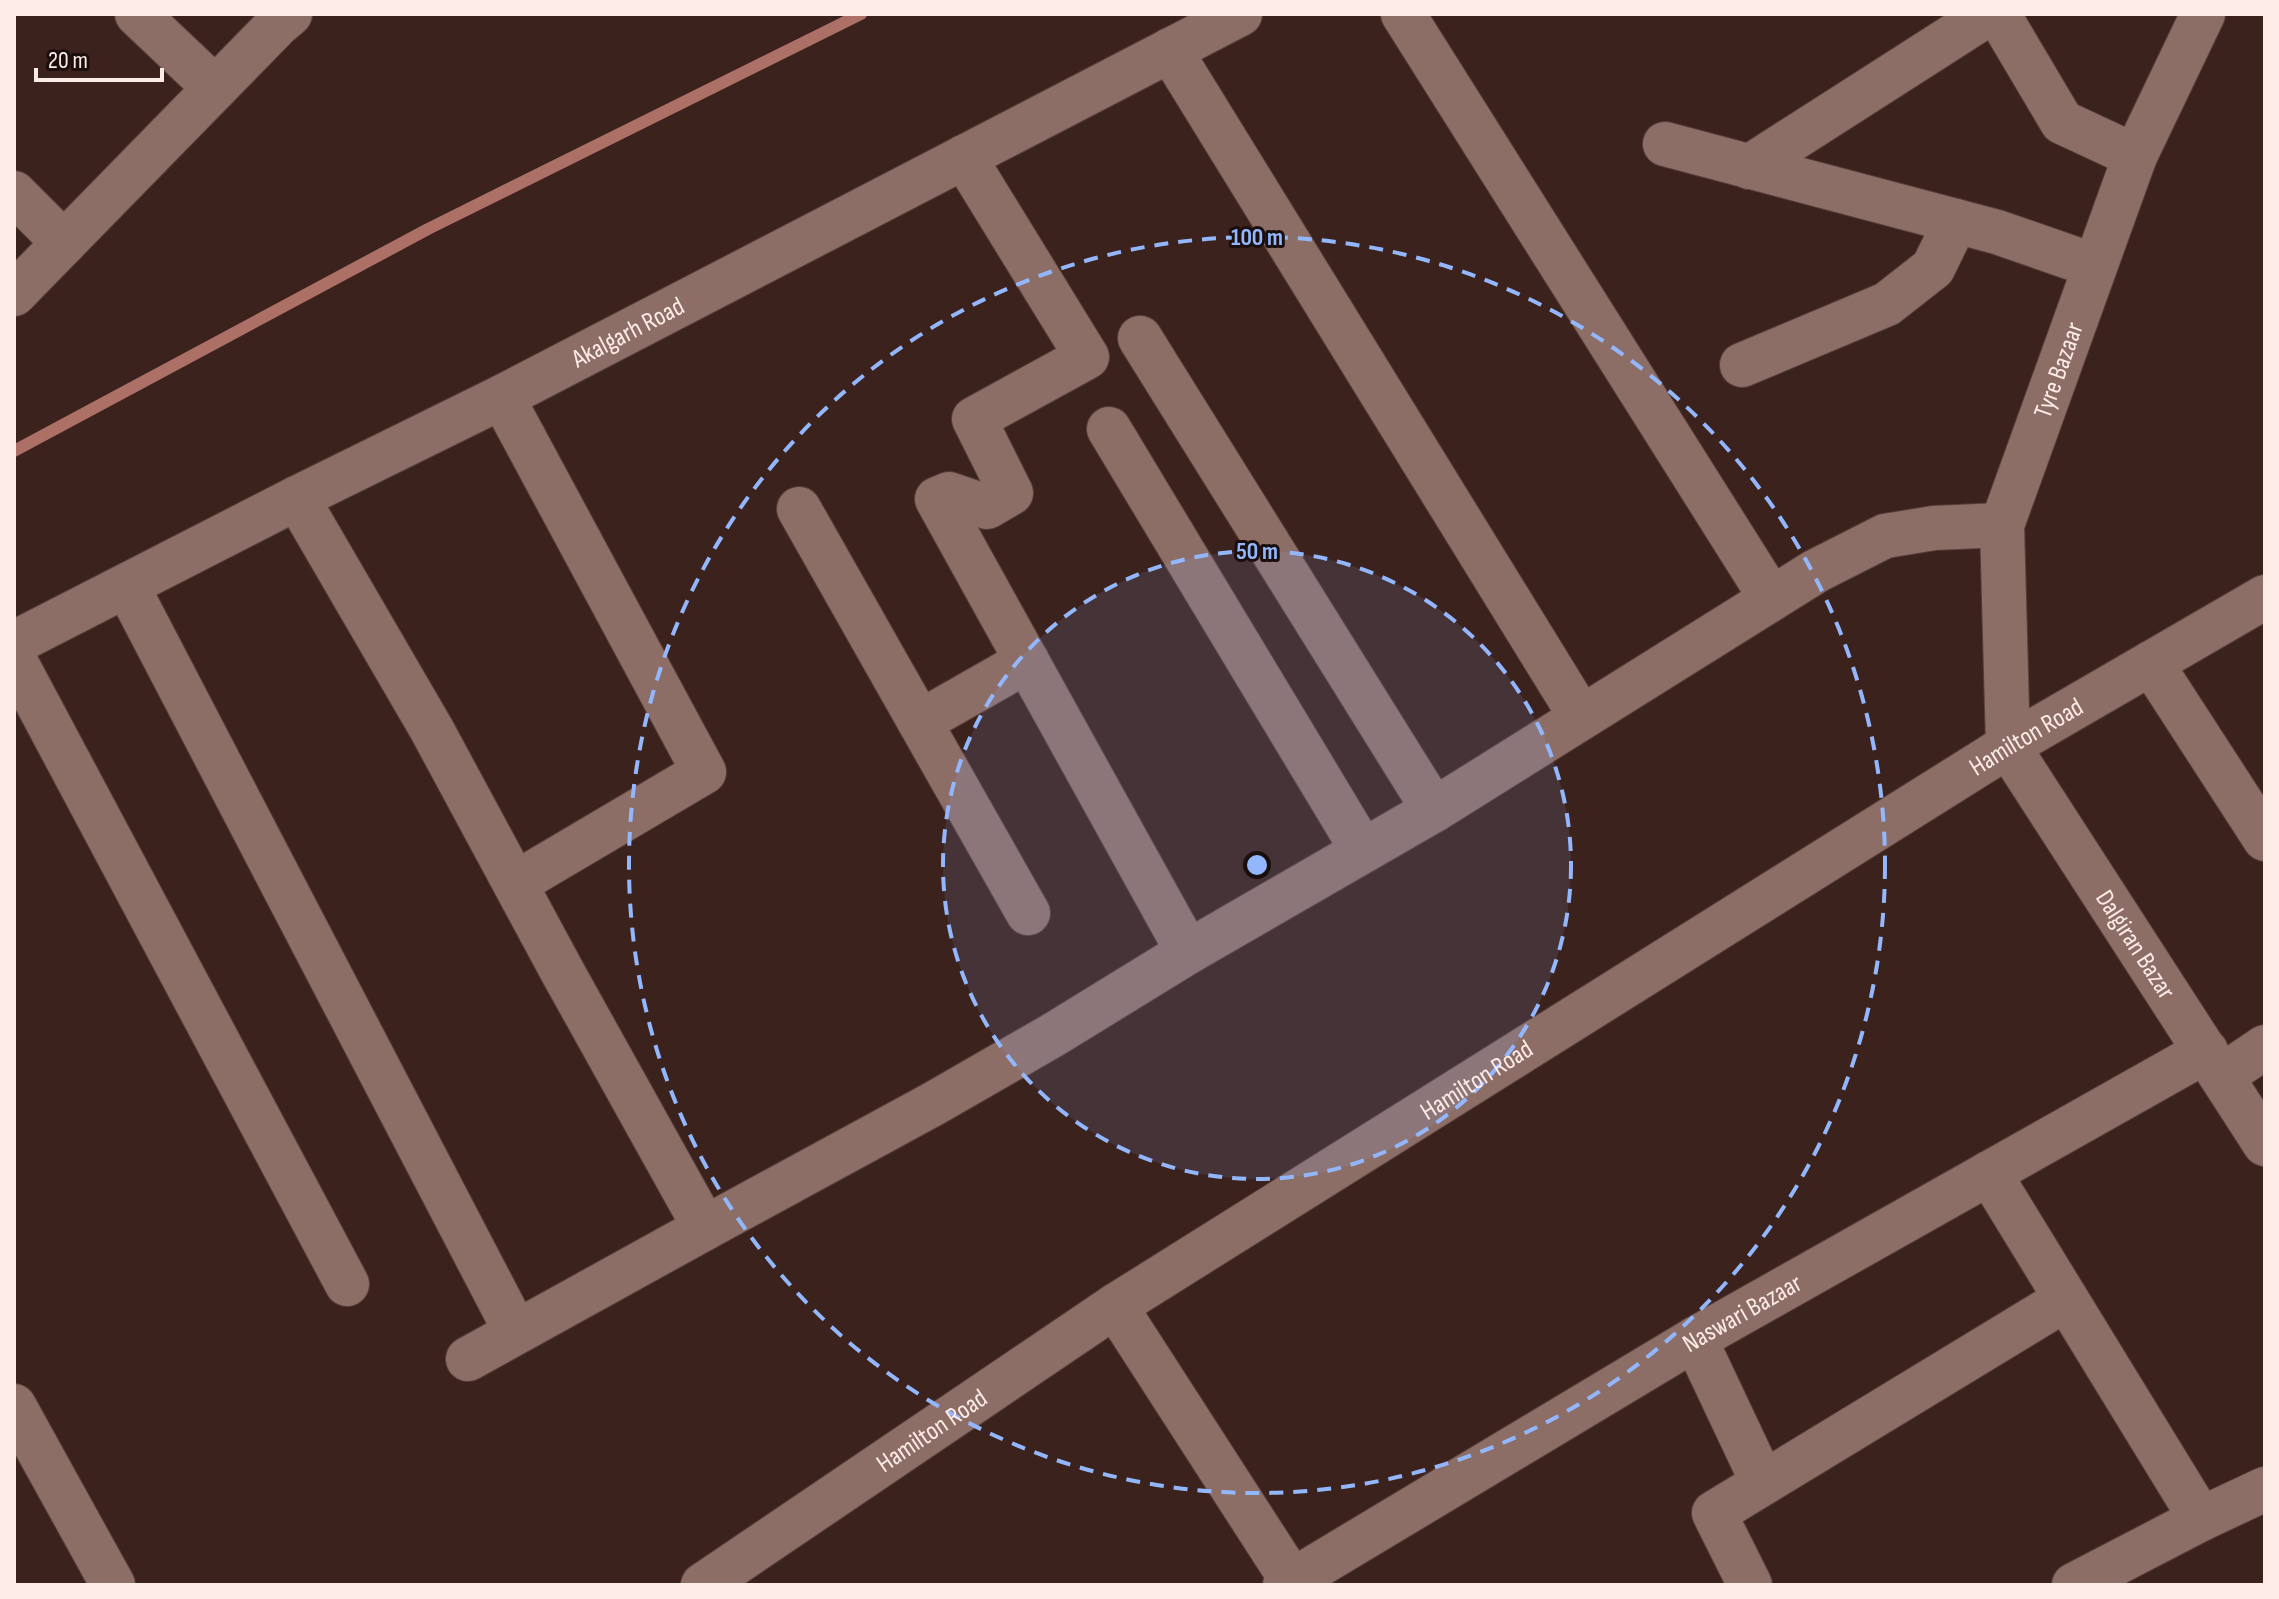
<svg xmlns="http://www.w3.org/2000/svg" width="2279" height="1599" font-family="'Sofia Sans Condensed',sans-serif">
<rect width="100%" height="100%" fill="#3c221d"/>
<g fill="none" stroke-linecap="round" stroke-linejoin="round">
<path stroke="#ac7066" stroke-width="12" d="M14,451L428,229L861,14"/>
<g stroke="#57403c" stroke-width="46">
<g id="minor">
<path d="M137,14L215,88"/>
<path d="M1403,14L1771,598"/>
<path d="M1998,14L2062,122L2135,156"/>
<path d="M1170,50L1581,717"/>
<path d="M1665,144L1997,232L2095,266"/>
<path d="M964,157L1087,357L974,419L1011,493L987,507L949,494L937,499L1188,952"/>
<path d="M1749,167L1988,14"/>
<path d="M14,193L64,243"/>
<path d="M14,294L277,25L290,14"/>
<path d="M1140,338L1434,810"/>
<path d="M1742,365L1887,304L1933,268L1956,221"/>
<path d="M502,397L704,772L516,883"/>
<path d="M1109,429L1363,851"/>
<path d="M297,498L432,730L562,971L705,1228L933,1104L1053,1035L1188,952L1434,810L1816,571L1885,536L1934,528L2002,525"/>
<path d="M799,509L1028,913"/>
<path d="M127,586L516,1332"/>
<path id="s1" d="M14,643L297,498L502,397L1240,14"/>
<path d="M14,659L347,1284"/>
<path d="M2151,663L2265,839"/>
<path d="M920,722L1027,661"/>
<path id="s2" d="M2008,746L2002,525L2135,156L2203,14"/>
<path id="s3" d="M2008,746L2265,1144"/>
<path d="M2222,1076L2265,1047"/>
<path d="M1989,1173L2201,1519L2074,1585"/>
<path d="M1115,1306L1295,1585"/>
<path d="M1695,1339L1763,1483"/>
<path d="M468,1359L705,1228"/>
<path d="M14,1406L113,1585"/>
<path d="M2201,1519L2265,1489"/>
<path id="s4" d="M703,1585L1115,1306L2008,746L2265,597"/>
<path id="s5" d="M1285,1585L1695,1339L2206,1051"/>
<path d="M1750,1585L1714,1513L2066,1299"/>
</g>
</g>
<use href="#minor" stroke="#8d6e67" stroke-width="44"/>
</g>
<circle cx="1257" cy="865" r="314" fill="#93b7fd" fill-opacity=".12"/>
<g fill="none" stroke="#93b7fd" stroke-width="4" stroke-dasharray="14 10">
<circle cx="1257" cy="865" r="314"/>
<circle cx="1257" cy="865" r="628"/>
</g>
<g text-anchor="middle" stroke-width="6" stroke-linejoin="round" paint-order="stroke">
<g font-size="26" fill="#fdebe7" stroke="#1b0f0d">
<text dy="9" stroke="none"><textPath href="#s1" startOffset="688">Akalgarh Road</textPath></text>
<text dy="9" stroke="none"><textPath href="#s2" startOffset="386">Tyre Bazaar</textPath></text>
<text dy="9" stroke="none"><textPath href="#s4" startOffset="1572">Hamilton Road</textPath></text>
<text dy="9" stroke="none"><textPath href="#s3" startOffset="236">Dalgiran Bazar</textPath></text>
<text dy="9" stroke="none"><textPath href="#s4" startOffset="924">Hamilton Road</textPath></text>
<text dy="9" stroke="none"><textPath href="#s5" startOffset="532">Naswari Bazaar</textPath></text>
<text dy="9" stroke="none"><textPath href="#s4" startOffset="276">Hamilton Road</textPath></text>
</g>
</g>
<circle cx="1257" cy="865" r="12" fill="#93b7fd" stroke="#1b0f0d" stroke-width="4"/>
<g font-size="24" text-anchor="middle" font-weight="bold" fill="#93b7fd" stroke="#1b0f0d" stroke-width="6" stroke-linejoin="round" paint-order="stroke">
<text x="1257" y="245">100 m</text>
<text x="1257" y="559">50 m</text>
</g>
<rect width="2279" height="1599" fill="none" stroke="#fdebe7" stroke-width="32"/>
<path d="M36 68v12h126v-12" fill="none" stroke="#fdebe7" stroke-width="4"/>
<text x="48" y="68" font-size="24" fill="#fdebe7" stroke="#1b0f0d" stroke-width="6" paint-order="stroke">20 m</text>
</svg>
